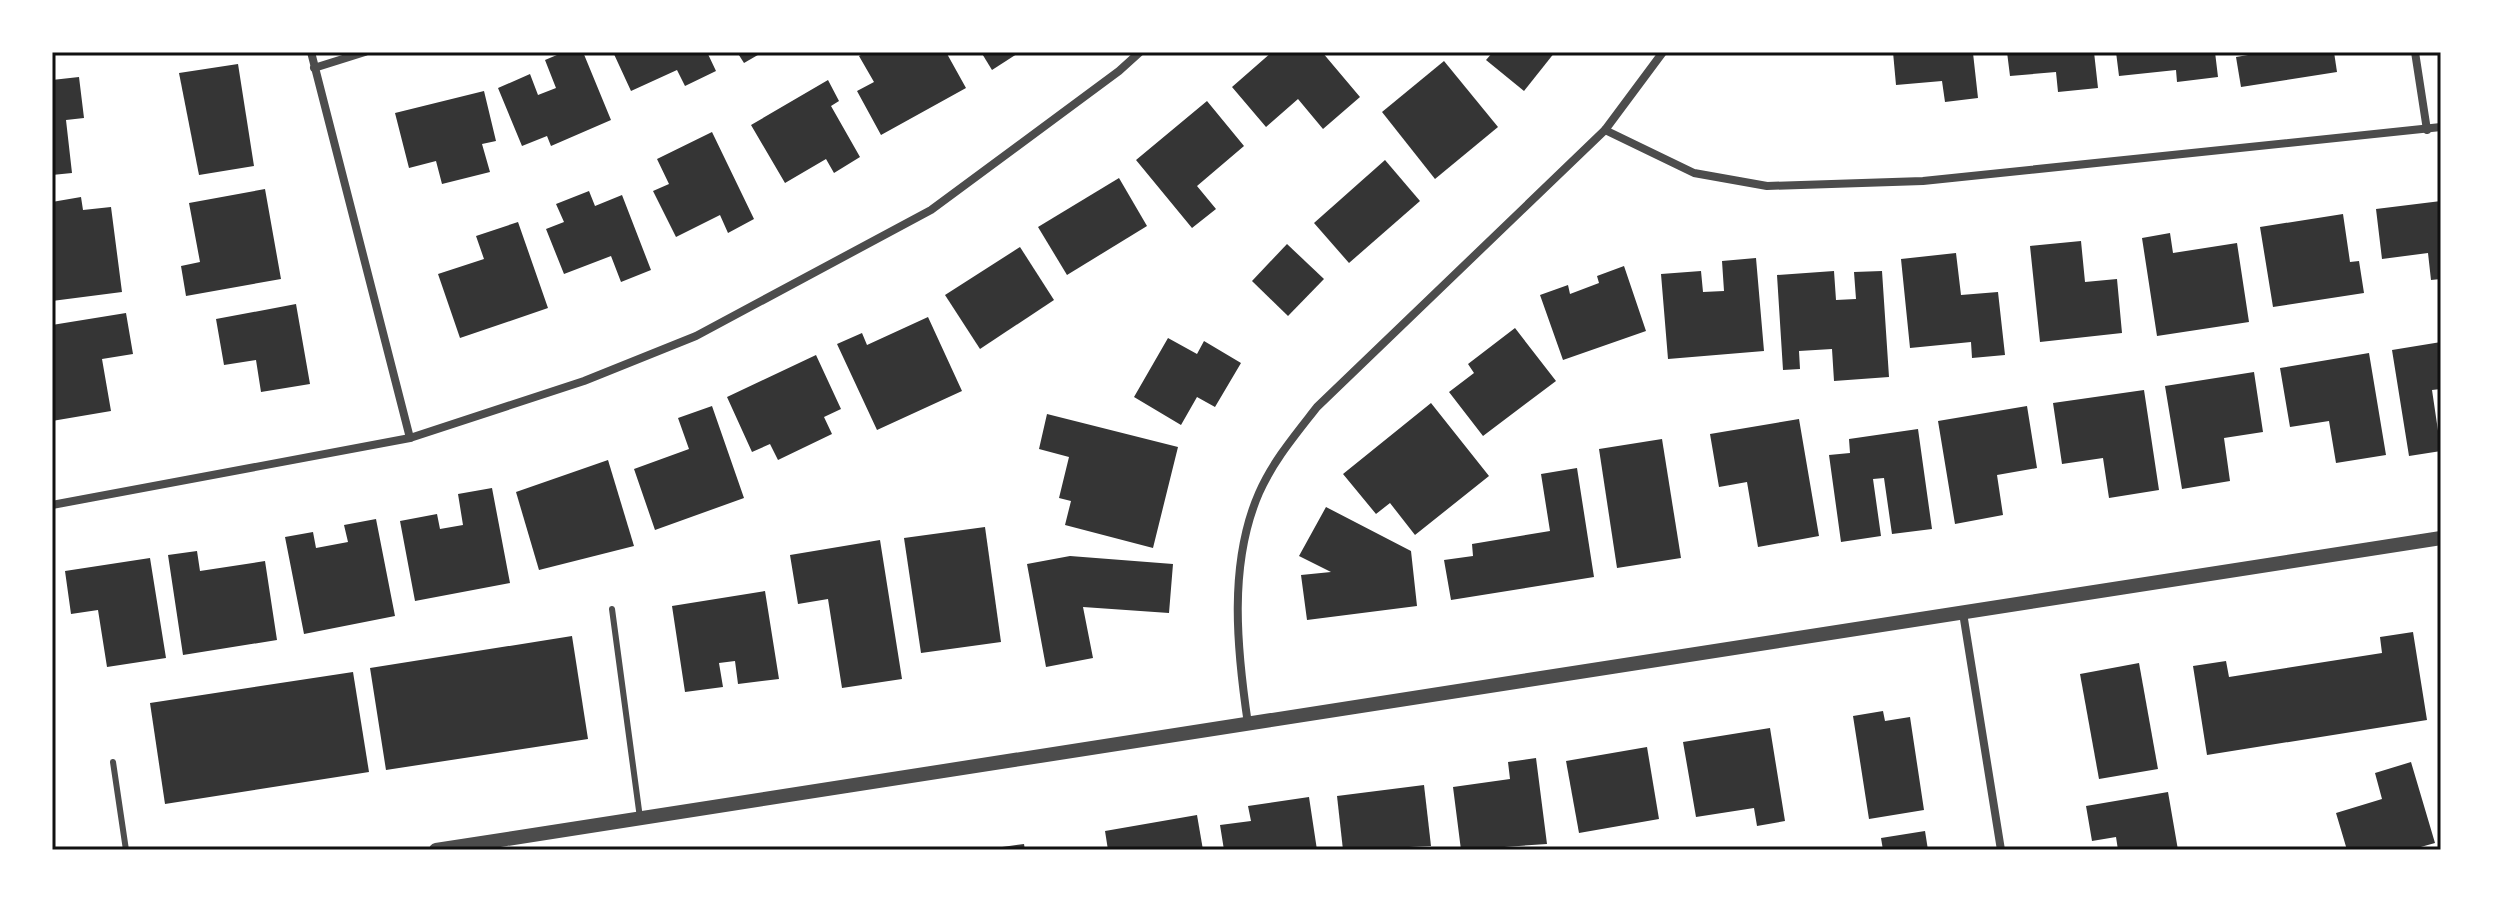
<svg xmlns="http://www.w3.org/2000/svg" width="2493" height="902" font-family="'Noto Sans',sans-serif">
<rect width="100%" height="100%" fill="#fff"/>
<g fill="#353535">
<path d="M564,52H583L611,120L551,146L547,136L522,146L498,88L530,74L538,95L556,88L545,60Z"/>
<path d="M613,52H707L716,71L685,86L677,70L631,91Z"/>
<path d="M737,52H763L744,63Z"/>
<path d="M866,52H946L966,88L881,135L857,91L874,82L859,56Z"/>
<path d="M981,52H1020L992,70Z"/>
<path d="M1272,52H1322L1360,97L1323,129L1298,99L1266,127L1232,87Z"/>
<path d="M1493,52H1555L1524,91L1486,60Z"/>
<path d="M1893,52L1973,53L1978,98L1945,102L1942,81L1896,85Z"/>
<path d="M2007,52H2094L2098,88L2058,92L2056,72L2010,76Z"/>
<path d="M2116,52H2215L2218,77L2177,82L2176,70L2119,76Z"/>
<path d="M2266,52H2334L2337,72L2241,87L2236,57Z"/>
<path d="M1444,61L1498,127L1435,179L1382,112Z"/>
<path d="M238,64L254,166L199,175L179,73Z"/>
<path d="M79,77L84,118L66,120L72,173L52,175V80Z"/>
<path d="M828,80L839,101L831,106L860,157L834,173L826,159L785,183L751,125Z"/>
<path d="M484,91L496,141L482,144L490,172L442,184L436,161L409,168L395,113Z"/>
<path d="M1207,101L1244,146L1197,186L1216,209L1192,228L1136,160Z"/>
<path d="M712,132L754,219L728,233L720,215L676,237L653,191L669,184L657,159Z"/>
<path d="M1385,160L1420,201L1349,263L1314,223Z"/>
<path d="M1119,178L1147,226L1067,275L1038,227Z"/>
<path d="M265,189L281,279L186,296L181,266L200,262L189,203Z"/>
<path d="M589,191L595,206L622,195L651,270L621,282L611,256L564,274L546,229L564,222L556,204Z"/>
<path d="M81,197L83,210L111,207L122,292L52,301V202Z"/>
<path d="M2441,201V279L2431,280L2428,253L2382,259L2376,209Z"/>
<path d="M2343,214L2350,262L2359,261L2364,293L2273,307L2260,227Z"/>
<path d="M518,222L548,308L460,338L438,274L484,259L476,236Z"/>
<path d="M2170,233L2173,253L2237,243L2249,322L2157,336L2142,238Z"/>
<path d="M2081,241L2085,282L2117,279L2122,333L2040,342L2030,246Z"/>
<path d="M1287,244L1324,279L1288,316L1252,281Z"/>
<path d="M1020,247L1054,300L980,349L945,295Z"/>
<path d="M1956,253L1961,295L1998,292L2005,355L1972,358L1971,342L1910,348L1901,259Z"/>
<path d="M1756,258L1764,351L1668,359L1661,274L1701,271L1703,292L1724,291L1722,261Z"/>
<path d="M1624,266L1646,331L1563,360L1540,295L1568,285L1570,294L1599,283L1597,276Z"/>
<path d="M1834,271L1836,300L1856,299L1854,272L1882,271L1889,377L1834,381L1832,349L1799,351L1800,369L1783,370L1777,275Z"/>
<path d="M296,304L310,384L261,392L256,360L224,365L216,319Z"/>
<path d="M126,313L133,354L102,359L111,411L52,421V325Z"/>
<path d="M928,317L962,391L877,430L837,344L862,333L867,345Z"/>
<path d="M1515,328L1556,381L1483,436L1449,392L1474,373L1468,364Z"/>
<path d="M1168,338L1197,354L1204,341L1241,363L1215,407L1197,397L1181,425L1134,397Z"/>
<path d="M2441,342V389L2432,390L2441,451L2409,456L2392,350Z"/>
<path d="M2369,353L2386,455L2336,463L2329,421L2290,427L2280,368Z"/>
<path d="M816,355L841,409L824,417L832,434L778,460L770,444L752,452L727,397Z"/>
<path d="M2254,372L2263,432L2224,438L2230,481L2182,489L2165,386Z"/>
<path d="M2144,390L2159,490L2109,498L2103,458L2062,464L2053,403Z"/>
<path d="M1431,403L1489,476L1415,535L1390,503L1376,514L1343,474Z"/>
<path d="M712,406L744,498L655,530L634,469L689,449L678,418Z"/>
<path d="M2027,406L2037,468L1997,475L2003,515L1955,524L1938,421Z"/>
<path d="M1047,414L1178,447L1153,548L1065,525L1071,501L1059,498L1069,457L1039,449Z"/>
<path d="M1799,419L1819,536L1758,547L1747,482L1719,487L1710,434Z"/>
<path d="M1918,429L1932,529L1892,534L1884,478L1873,479L1881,536L1841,542L1829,455L1850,453L1849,439Z"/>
<path d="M1662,439L1681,558L1617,568L1599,449Z"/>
<path d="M608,460L634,546L539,570L516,492Z"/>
<path d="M1577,468L1594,577L1451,600L1444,560L1473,556L1472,544L1550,531L1541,474Z"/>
<path d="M492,488L510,583L415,601L400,521L437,514L440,529L463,525L458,494Z"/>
<path d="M1326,507L1411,551L1417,606L1307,620L1301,575L1331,572L1299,556Z"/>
<path d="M376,519L395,616L304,634L285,537L313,532L316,548L348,542L344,525Z"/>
<path d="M985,527L1001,642L921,653L904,538Z"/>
<path d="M880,540L902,679L842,688L828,599L798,604L790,555Z"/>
<path d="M197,551L200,571L265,561L277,640L183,655L168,555Z"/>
<path d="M1070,556L1173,564L1169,613L1083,607L1093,658L1046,667L1027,564Z"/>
<path d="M150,558L166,658L107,667L98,610L71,614L65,571Z"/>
<path d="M765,591L779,679L738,684L735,661L719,663L723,687L685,692L672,606Z"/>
<path d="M2413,632L2427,720L2207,755L2193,666L2226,661L2229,677L2382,653L2380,637Z"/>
<path d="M572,636L588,739L386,770L370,668Z"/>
<path d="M2139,663L2158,769L2099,779L2080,674Z"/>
<path d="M353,672L369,772L165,804L150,703Z"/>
<path d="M1883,711L1885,721L1910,717L1924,810L1869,819L1853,716Z"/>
<path d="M1770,728L1785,821L1757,826L1754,808L1696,817L1683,742Z"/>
<path d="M1647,747L1659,819L1579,833L1566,761Z"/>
<path d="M1536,758L1547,844L1461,850L1453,787L1510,779L1508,762Z"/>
<path d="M2411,762L2435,843L2410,850H2347L2336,813L2382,799L2375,773Z"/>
<path d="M1424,785L1431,846L1343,850L1337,796Z"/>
<path d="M2168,792L2178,850H2118L2116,837L2092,841L2086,806Z"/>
<path d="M1309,797L1317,850H1224L1220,825L1251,821L1248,806Z"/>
<path d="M1197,815L1203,850H1108L1105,831Z"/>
<path d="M1925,831L1928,850H1883L1881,838Z"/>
<path d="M1024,844L1025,850H995V848Z"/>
</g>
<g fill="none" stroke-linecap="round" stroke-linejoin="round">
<g stroke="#4c4c4c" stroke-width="6">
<path d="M612,609L640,818"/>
<path d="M113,762L126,850"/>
</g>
<g stroke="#4c4c4c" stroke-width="8">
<path d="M311,52L410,438"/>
<path d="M2415,52L2427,130"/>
<path d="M314,68L365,52"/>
<path d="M1605,130L1694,173L1767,186L1923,181L2441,127"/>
<path d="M52,505L410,438L584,381L696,336L931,210L1119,71L1140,52"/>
<path d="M1963,613L2001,850"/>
<path d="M1248,724C1237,650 1228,564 1259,493C1273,461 1296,434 1317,407L1605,130L1663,52"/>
</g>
<path stroke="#4c4c4c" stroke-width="14" d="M436,850L2441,538"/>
</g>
<rect width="2493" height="902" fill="none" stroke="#ffffff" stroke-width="108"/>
<rect x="54" y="54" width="2385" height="794" fill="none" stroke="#111" stroke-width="3"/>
</svg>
